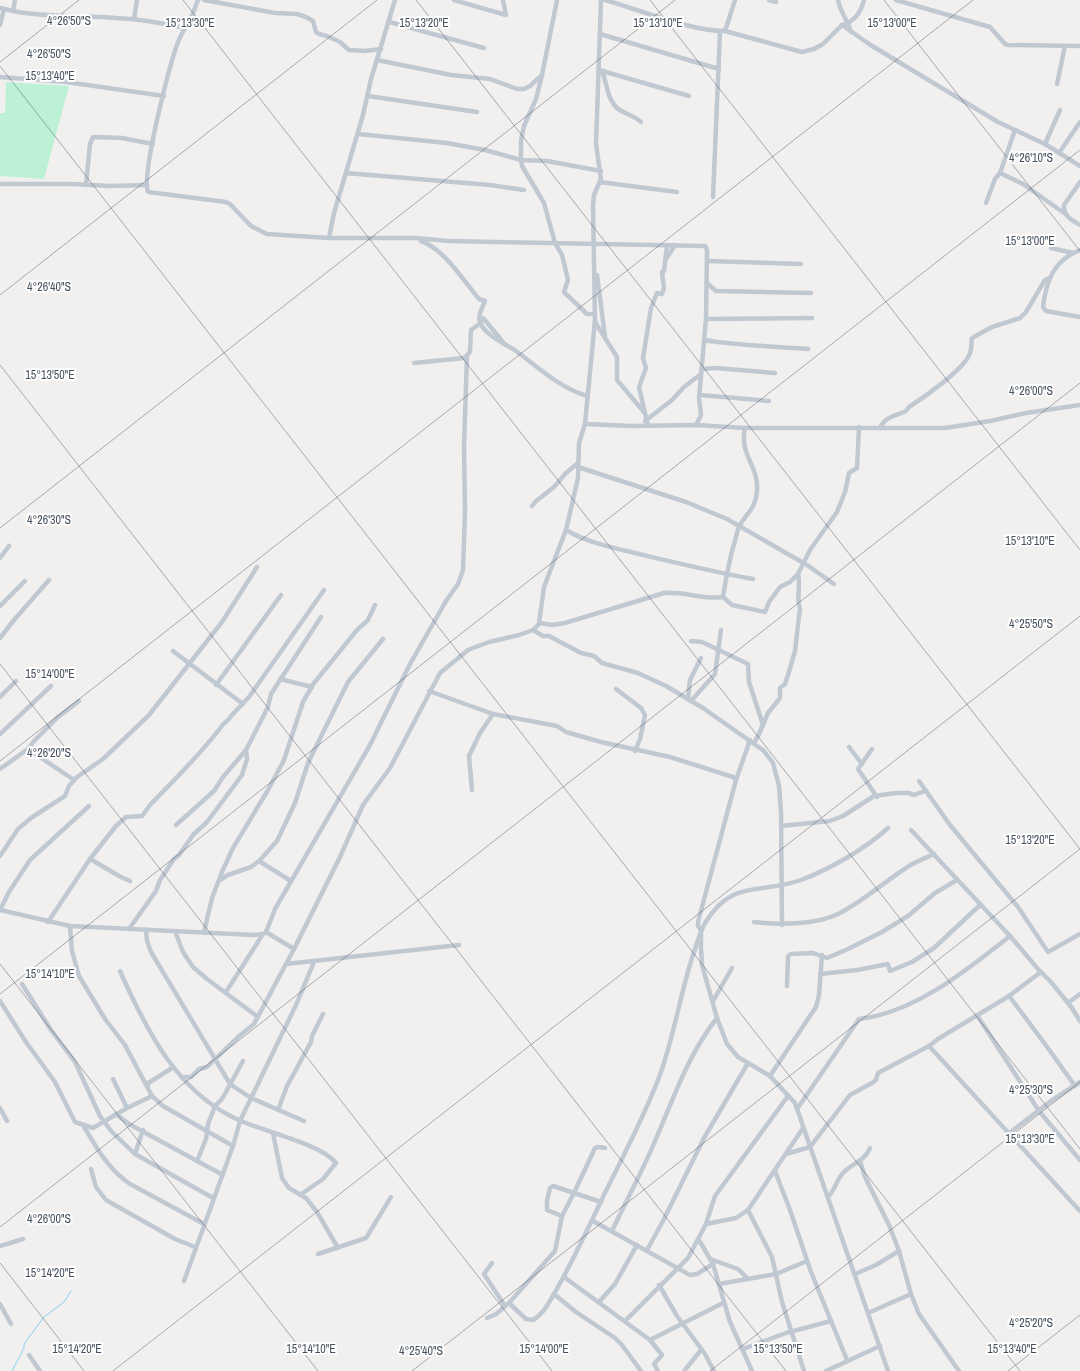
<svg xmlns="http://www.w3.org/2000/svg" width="1080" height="1371" font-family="'Archivo Narrow',sans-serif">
<rect width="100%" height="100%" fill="#f2f0ef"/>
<path fill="#bcf1d5" d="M6,82L69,86L44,179L0,176V113H5Z"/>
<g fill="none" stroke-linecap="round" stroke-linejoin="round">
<path stroke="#87d1f0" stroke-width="1" d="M12,1371L24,1348V1344L44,1317L64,1302L71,1291"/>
<g stroke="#c0c8d2" stroke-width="4.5">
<path d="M198,0C195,7 193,15 189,21C185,28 181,34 178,42C170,64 141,174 148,192L226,202L230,204L251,226L267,234L329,238H415L448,241L705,246L707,250L706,319L699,398L701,415L696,425"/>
<path d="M204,0L275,13L297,14L306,17L313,21L316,32L319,34L327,36L340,42L349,50L365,51L381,49"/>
<path d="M454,0L506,15L503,0"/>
<path d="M601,0L596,144L601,179L594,195L593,205L595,320L585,424L579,443L578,478L566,530C588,543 615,548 639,554C677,563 714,572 753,579"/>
<path d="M605,0C641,10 689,31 725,31L735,0"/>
<path d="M769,0L776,2"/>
<path d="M838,0C840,12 848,21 851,32"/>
<path d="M896,0L990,27L1005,44L1008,45L1080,46"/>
<path d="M0,8L13,11L15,0"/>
<path d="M13,11C47,18 82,15 116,18C140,19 162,23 185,28"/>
<path d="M134,19L137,0"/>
<path d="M389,22L484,48"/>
<path d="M0,25L4,9"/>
<path d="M842,25C854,22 861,12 864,0"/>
<path d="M725,31L802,52L814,49L823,44L842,25L869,44L998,122L1045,144L1080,166"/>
<path d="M600,34L719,69"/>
<path d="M377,60L451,75L490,79L517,89H524L530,86L542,75L557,0"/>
<path d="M599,70L689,96"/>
<path d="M602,71C607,83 607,99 617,108C624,114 634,115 641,122"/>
<path d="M542,75L536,99L524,126L521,140V160L522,166L544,203L555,243L562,255L568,280L564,292L587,314H595"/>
<path d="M0,77L66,82L164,96"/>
<path d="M1057,84L1065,46"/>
<path d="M368,96L477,112"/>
<path d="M358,134L447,143L485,150L521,160L547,161L601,171"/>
<path d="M1045,144L1060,110"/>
<path d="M1059,153L1080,122"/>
<path d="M346,173L490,185L524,190"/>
<path d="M1000,173L1023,184L1064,213"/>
<path d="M600,182L677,192"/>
<path d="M1080,182L1064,205C1063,216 1072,220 1080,225"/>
<path d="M0,184H71L110,186L146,185"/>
<path d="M86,185L90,144L93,137L122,138L153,144"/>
<path d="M713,197L720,32"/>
<path d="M986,203L995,179L1000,173L1015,130"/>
<path d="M329,238L334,213L363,115L371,79L395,0"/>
<path d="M421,241C444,249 463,280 479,299L485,301C482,308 478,314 480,322C484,335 506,344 516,351C538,367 561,389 588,396"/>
<path d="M1051,248L1073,253"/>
<path d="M1080,250C1054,260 1046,281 1043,307L1046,311L1080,317"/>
<path d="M666,259L675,245"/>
<path d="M707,261L801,264"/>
<path d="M597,275L605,336"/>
<path d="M707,283L716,291L811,293"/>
<path d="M481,318L484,319L503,342"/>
<path d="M706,319L812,318"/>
<path d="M595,322L617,357V380L644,412"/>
<path d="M704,340C739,346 773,346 808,349"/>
<path d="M414,363L464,358L470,352L471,330L481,323"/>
<path d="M702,369L715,368L775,373"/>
<path d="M700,395L769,401"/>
<path d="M645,421L672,400L684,387L701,374"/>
<path d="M585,424L631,426L696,425L745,428H945L990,421L1026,413L1080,405"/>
<path d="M648,426L639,387L646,368L643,358L651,308L657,293L662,294L664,288L662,272L664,271L667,245"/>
<path d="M880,428C885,416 896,416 906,411L909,407C923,398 965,369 970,353C972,348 971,343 972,338L992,327L1020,318L1026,312L1045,280L1050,278"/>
<path d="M578,467L686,502L727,519L807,565L834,584"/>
<path d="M532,506L535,502L554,487L566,473L578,463"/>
<path d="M0,558L9,546"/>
<path d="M723,597L732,605L765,612L769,602L780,587L790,582L798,574L810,550L837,512L845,492L849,473L857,468L859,427"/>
<path d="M723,597C726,578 729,561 734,544C736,538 737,530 740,525C748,511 755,510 757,491C759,466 739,455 745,428"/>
<path d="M0,606L25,581"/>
<path d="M539,623L544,587L566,530"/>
<path d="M533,630L543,636H549L581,653L594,656L602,663L638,673L666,686L703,708L764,751L773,763L779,786L781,812L782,925"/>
<path d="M0,638L14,620L49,580"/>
<path d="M691,641L702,642L748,664L749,682L763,725"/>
<path d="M173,651L243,704"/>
<path d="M280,679L312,687"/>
<path d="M216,685L281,595"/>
<path d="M616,689L641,708L645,715L640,739L635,751"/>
<path d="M429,691L493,714L557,726L566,732L601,742L670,757L733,777L736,780L698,922V926L701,930V949L702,965L717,1018L727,1044L738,1057L770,1076L795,1103L888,1371"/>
<path d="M0,697L16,681"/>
<path d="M688,699L690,680L701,658"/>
<path d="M691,701L715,674L721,630"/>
<path d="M0,734L51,686"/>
<path d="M754,743L759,734L768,713L780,698V688L785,684L788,675L795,651L800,608C796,600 801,584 798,574"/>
<path d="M849,747L862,764"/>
<path d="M28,749L74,780"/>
<path d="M872,749L858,769L877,797"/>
<path d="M0,769L28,749L34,741L58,717L79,701"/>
<path d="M736,780L750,740"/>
<path d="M919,781L950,825L1018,907L1048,952L1080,934"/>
<path d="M472,790L469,756L480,733L493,714"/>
<path d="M176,825L214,791L223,777L246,750L268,707L271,694L321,617"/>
<path d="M781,826L830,821L843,816L874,796L896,793H908L914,795L925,791"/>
<path d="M911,830L1010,936L1038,969L1051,982L1072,1008L1080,1021"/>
<path d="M0,856L18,829L31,818L65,796L69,786L77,777L103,759L149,715L222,622L257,567"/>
<path d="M90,859L121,877L130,881"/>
<path d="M259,861L291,881"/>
<path d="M220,880L228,875L251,867L259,861L277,841L295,803L308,763L343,692L348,682L383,639"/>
<path d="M0,910L70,926L254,935L263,934L266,932L275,909L370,745L410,664L446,601L458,584L463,570L465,511L464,446L467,356"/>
<path d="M0,910L9,892L30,860L89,806"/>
<path d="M48,922L90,859L116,826L126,817L142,816L150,805C174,780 200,755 221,727C224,722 229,721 231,716L249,697L324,590"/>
<path d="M754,922C778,925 816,925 838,914C862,902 883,883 906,868C914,862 924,859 934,854"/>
<path d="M70,926L72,951L79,976L105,1019L125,1045L152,1096L163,1106L233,1146"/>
<path d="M129,929L156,891L160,880L174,859L179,855L193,835L207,822L242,775L247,759L246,750"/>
<path d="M146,930L147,941L151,952L230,1084L251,1098L304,1121"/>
<path d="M175,931L183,952L193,967L207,979L258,1017"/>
<path d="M204,932L212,898L222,872L233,848L268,790L284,760L303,702L314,683L357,630L368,620L375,605"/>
<path d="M266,932L294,949"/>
<path d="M286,964L459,945"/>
<path d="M120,971C147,1032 180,1098 246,1123C268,1132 322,1145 336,1163L323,1179L300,1195"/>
<path d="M820,974L857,970L888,964L890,971L912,962L934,948L980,905"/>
<path d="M22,984L51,1030L75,1062L100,1116L111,1131L135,1154L213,1198"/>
<path d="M787,986L788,956L791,954L813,953L827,958L848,949L882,932L908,916L935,893L957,880"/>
<path d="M226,992L263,934"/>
<path d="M1009,996C1032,1026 1054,1056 1075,1086"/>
<path d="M0,1001L26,1042L55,1082L75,1122L93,1128L127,1108L152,1096"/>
<path d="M713,1001L732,968"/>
<path d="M1068,1003L1080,994"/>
<path d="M977,1015L1039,1111L1080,1160"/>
<path d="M929,1046L1080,1211"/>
<path d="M770,1076L816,1007L819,995L822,955"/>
<path d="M181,1077H191L199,1069L207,1067L238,1037L254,1024L294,949L340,857L363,805L390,768L440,673L468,650L489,642L519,635L533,630L540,623L552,625L565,623L664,593C684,591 703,600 723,597"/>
<path d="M113,1079L127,1108"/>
<path d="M148,1087L147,1084L172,1068"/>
<path d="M0,1108L7,1121"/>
<path d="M797,1109L859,1019C915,1013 968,969 1010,936"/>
<path d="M278,1110L287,1086L311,1042L312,1036L323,1014"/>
<path d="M116,1114L129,1124L223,1175"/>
<path d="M83,1125C96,1147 108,1169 130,1184L204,1224"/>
<path d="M273,1133L282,1178L289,1188L306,1198L317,1212L338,1248"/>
<path d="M1008,1134L1051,1101L1080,1082"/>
<path d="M135,1154L143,1130"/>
<path d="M786,1154L810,1147L850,1095L872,1083L876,1080L878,1073L929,1046L938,1039L1009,996L1041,972"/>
<path d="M197,1161L206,1139L208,1124L215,1106L222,1099L243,1061"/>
<path d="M860,1161L865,1177L889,1225L899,1251L911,1294L919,1314L959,1371"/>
<path d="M91,1169L96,1187L106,1200L175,1239L195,1247"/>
<path d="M775,1171L790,1210L811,1272L847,1360"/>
<path d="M828,1197C835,1190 837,1179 843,1173C852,1163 864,1162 870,1148"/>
<path d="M748,1210L772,1257L782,1302L804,1371"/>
<path d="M562,1216L547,1210V1201L550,1188L553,1186L574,1193L595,1148L598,1147L605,1148"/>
<path d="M593,1221L690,1275L697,1274L713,1264"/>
<path d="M706,1224L736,1218L748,1210L803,1128"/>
<path d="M612,1231C626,1201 642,1172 655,1141C674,1098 687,1056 717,1018"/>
<path d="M699,1240L713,1264L730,1322L752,1371"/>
<path d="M0,1246L23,1239"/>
<path d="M647,1250L663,1221L704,1138L748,1063"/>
<path d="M318,1254L366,1238L391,1197"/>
<path d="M710,1259L738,1269L748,1279"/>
<path d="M492,1263L484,1274L505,1306"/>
<path d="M855,1274L876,1265L899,1251"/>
<path d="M564,1277L650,1340L662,1355L654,1364L658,1371"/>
<path d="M184,1281L233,1146L240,1121L296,1005L314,962"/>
<path d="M719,1284L776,1274L807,1261"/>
<path d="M659,1285L677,1316L705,1354L714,1371"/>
<path d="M554,1294L576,1312L615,1338L622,1345L641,1371"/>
<path d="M599,1302L615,1284L637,1245"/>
<path d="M509,1303L526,1319L533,1320C544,1313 548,1304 554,1294C572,1263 587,1231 602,1199C622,1158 646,1114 661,1072C674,1035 680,996 692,958C696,947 699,934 705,923C733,878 759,895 801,880C830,869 865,849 888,828"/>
<path d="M0,1304L11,1324"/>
<path d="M868,1313L911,1294"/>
<path d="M487,1318L496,1314L509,1303L555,1251L562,1216L574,1193L601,1202"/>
<path d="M625,1321L688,1258L706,1224L715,1196L788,1096"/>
<path d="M650,1340L723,1303"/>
<path d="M743,1349L786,1333L831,1321"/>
<path d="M29,1355L40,1371"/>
<path d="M685,1370L701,1350"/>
<path d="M826,1371L880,1346"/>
</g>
</g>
<path fill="none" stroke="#47515e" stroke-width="1" stroke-opacity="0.45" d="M183,0L1080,1149M416,0L1080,849M650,0L1080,550M884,0L1080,251M0,62L79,0M0,66L1020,1371M0,295L377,0M0,365L786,1371M0,528L675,0M0,664L552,1371M0,761L973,0M0,964L318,1371M0,994L1080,150M0,1227L1080,383M0,1263L84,1371M113,1371L1080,616M412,1371L1080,849M710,1371L1080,1082M1008,1371L1080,1315"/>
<g font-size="12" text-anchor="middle" fill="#47515e" stroke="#fff" stroke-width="4" stroke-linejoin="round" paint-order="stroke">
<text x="69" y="25">4°26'50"S</text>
<text x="190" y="27">15°13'30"E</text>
<text x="424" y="27">15°13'20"E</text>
<text x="658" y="27">15°13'10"E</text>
<text x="892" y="27">15°13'00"E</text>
<text x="49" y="58">4°26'50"S</text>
<text x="50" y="80">15°13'40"E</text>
<text x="1031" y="162">4°26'10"S</text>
<text x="1030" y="245">15°13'00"E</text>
<text x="49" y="291">4°26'40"S</text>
<text x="50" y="379">15°13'50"E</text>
<text x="1031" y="395">4°26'00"S</text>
<text x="49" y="524">4°26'30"S</text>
<text x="1030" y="545">15°13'10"E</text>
<text x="1031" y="628">4°25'50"S</text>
<text x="50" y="678">15°14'00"E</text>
<text x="49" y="757">4°26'20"S</text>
<text x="1030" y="844">15°13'20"E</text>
<text x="50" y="978">15°14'10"E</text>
<text x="1031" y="1094">4°25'30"S</text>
<text x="1030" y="1143">15°13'30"E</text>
<text x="49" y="1223">4°26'00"S</text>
<text x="50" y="1277">15°14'20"E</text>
<text x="1031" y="1327">4°25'20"S</text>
<text x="77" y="1353">15°14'20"E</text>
<text x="311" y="1353">15°14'10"E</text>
<text x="544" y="1353">15°14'00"E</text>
<text x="778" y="1353">15°13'50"E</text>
<text x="1012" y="1353">15°13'40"E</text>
<text x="421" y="1355">4°25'40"S</text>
</g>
</svg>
